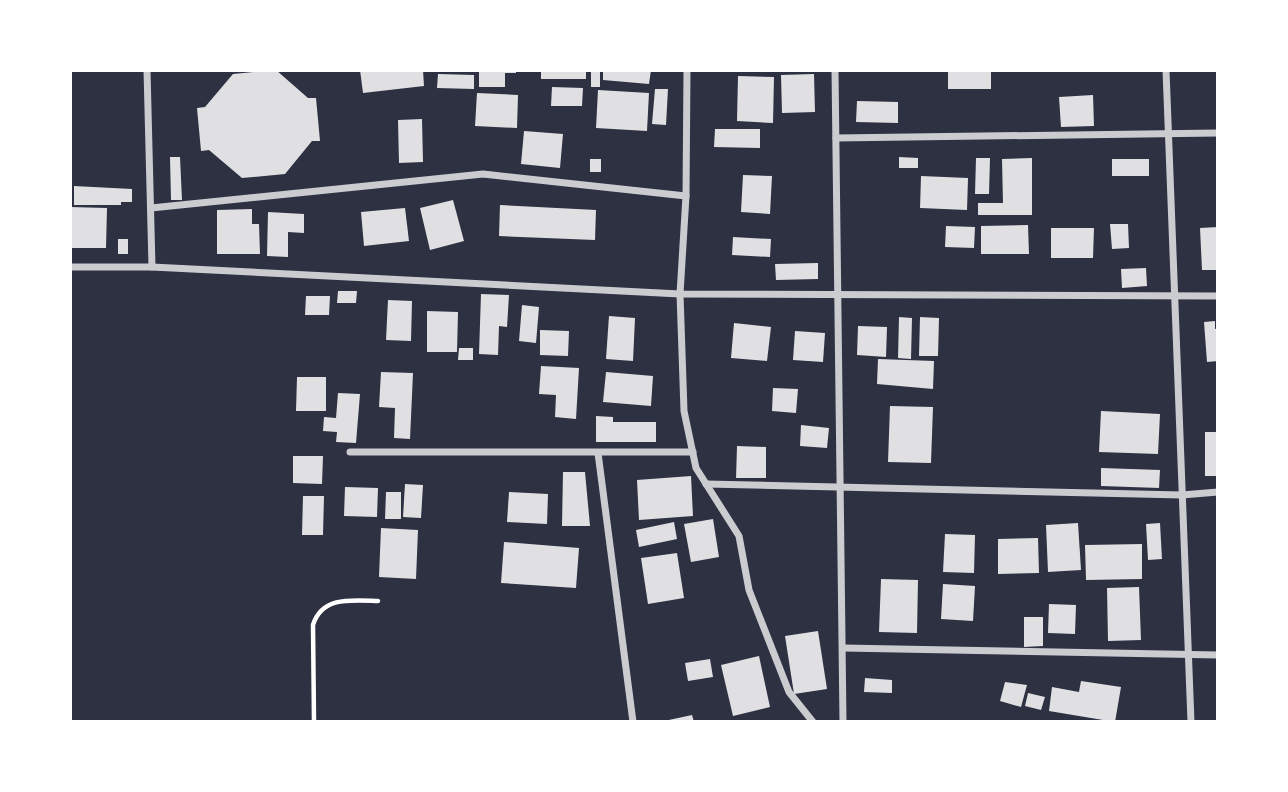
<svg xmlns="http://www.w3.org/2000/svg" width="1288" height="792" font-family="'Noto Sans',sans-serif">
<rect width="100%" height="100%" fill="#2d3142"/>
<g fill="#e0e0e3">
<path d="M276,70L308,98H316L320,141H312L285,174L242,178L209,150L201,151L197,108L205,107L233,74Z"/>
<path d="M360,70H423L424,86L363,93Z"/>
<path d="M479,70H516V73H505V87H479Z"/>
<rect x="541" y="70" width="45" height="9"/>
<rect x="591" y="70" width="9" height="17"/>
<path d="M603,70H651L649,84L603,80Z"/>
<rect x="948" y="70" width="43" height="19"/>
<path d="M438,74L474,75V89L437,88Z"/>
<path d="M814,74L815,112L782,113L781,75Z"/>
<path d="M738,76L774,77L773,123L737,121Z"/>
<path d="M552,87L583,88L582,106H551Z"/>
<path d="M655,89H668L666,125L652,124Z"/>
<path d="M598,90L649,93L647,131L596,128Z"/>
<path d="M477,93L518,95L517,128L475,126Z"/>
<path d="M1093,95L1094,126L1061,127L1059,97Z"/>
<path d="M857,101L898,102V123L856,122Z"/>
<path d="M422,119L423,162L399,163L398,120Z"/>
<path d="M715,129H760V148L714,147Z"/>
<path d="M524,131L563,134L560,168L521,164Z"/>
<path d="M170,157H180L182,200H171Z"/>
<path d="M899,157L918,158V168H899Z"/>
<path d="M976,158H990L989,194H975Z"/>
<path d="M1032,158V215H978V203H1003L1002,159Z"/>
<rect x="590" y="159" width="11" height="13"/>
<rect x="1112" y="159" width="37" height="17"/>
<path d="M743,175L772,176L770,214L741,212Z"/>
<path d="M921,176L968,178L967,210L920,208Z"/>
<path d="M74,186L132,189V202H121V205H74Z"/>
<path d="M453,200L464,241L430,250L420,208Z"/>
<path d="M500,205L596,210L595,240L499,236Z"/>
<path d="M70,207L107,208L106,248H70Z"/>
<path d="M405,208L409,241L364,246L361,212Z"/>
<path d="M252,209V224H259L260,254H217V210Z"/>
<path d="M268,212L304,214V233L288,232V257L267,256Z"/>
<path d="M1110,224H1128L1129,248L1112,249Z"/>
<path d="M1028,225L1029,254H981V226Z"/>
<path d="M946,226L975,227L974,248L945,247Z"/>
<path d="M1218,227V270H1202L1200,228Z"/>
<path d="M1051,228H1094L1093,258H1051Z"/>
<path d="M733,237L771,239L770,257L732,255Z"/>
<rect x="118" y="239" width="10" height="15"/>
<path d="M818,263V279L776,280L775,264Z"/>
<path d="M1146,268L1147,286L1122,288L1121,269Z"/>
<path d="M338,291H357L356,303H337Z"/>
<path d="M481,294L509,295L507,327L499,326L498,355L479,354Z"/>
<path d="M306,296H330L329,315H305Z"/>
<path d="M388,300L412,301L411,341L386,340Z"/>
<path d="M522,305L539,307L536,343L519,341Z"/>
<path d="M427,311L458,312L457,352H427Z"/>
<path d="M609,316L635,318L633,361L606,359Z"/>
<path d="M899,317L912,318L911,359L898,358Z"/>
<path d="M920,317L939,318L938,356H919Z"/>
<path d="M1215,321V329L1218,328V361L1207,362L1204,322Z"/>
<path d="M734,323L771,327L767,361L731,358Z"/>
<path d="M858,326L887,327L886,357L857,355Z"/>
<path d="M540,330L569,331L568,356L540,355Z"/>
<path d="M795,331L825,333L823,362L793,360Z"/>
<path d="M459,348H473V360H458Z"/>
<path d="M878,359L934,361L933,389L877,384Z"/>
<path d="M541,366L579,368L576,419L555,417L556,395L539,394Z"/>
<path d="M381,372L413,373L410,439L394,438L395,408L379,407Z"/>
<path d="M606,372L653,376L651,406L603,402Z"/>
<path d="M297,377H326V411H296Z"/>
<path d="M773,388L798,389L796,413L772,411Z"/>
<path d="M338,393L360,394L356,443L336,442L337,432L323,431L324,417L336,418Z"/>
<path d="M890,406L933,407L931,463L888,462Z"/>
<path d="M1101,411L1160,414L1158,454L1099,452Z"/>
<path d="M596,416L613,417V422H656V442H596Z"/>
<path d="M801,425L829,428L827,448L800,446Z"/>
<rect x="1205" y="432" width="13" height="44"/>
<path d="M737,446L766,447V478H736Z"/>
<path d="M293,456H323L322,484L293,483Z"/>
<path d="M1101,468L1160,470L1159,488L1101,486Z"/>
<path d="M563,472H585L590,526H562Z"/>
<path d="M691,476L693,516L639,520L637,480Z"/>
<path d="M405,484L423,485L421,518L403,517Z"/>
<path d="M345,487L378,488L377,517L344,516Z"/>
<path d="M386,492H401V519H385Z"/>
<path d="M509,492L548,494L547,524L507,522Z"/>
<path d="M303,496H324L323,535H302Z"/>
<path d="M713,519L719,557L691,562L684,524Z"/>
<path d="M674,522L677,539L639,547L636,530Z"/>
<path d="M1078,523L1081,570L1048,572L1046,525Z"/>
<path d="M1160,523L1162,559L1148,560L1146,524Z"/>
<path d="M381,528L418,530L416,579L379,577Z"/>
<path d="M945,534L975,535L974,573L943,572Z"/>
<path d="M1038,538L1039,573L998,574V539Z"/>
<path d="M504,542L579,548L576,588L501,583Z"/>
<path d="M1142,544V579L1086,580L1085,545Z"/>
<path d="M677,553L684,598L648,604L641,558Z"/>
<path d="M881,579L918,580L917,633L879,632Z"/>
<path d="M943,584L975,586L973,621L941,619Z"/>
<path d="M1139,587L1141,640L1108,641L1107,588Z"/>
<path d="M1049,604L1076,605L1075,634L1048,633Z"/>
<path d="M1024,617H1043V646L1024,647Z"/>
<path d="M818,631L827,689L794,694L785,636Z"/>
<path d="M759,656L770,707L733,716L721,665Z"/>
<path d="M710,659L713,677L688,681L685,663Z"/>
<path d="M865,678L892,680V693L864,692Z"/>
<path d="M1081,681L1121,687L1115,722L1049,711L1052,687L1079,692Z"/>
<path d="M1005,682L1027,685L1021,707L1000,701Z"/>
<path d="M1028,693L1045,697L1041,710L1025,706Z"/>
<path d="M692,715L694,722H664V721Z"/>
</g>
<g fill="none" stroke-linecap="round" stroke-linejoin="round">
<path stroke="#fff" stroke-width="4.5" d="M314,722L313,625C322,596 352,600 378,601"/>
<g stroke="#caccd0" stroke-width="7">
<path d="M147,70L152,267"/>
<path d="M687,70L686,196L680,294L684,411L696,468L739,536L749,590L789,692L813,722"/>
<path d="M835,70L843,722"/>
<path d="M1166,70L1191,722"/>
<path d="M836,138L1218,133"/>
<path d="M151,208L483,174L686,196"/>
<path d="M70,267H152L680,294L1218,296"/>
<path d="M350,452H693"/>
<path d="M598,453L633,722"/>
<path d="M706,484L1182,495L1218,492"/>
<path d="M843,648L1218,655"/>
</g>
</g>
<rect width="1288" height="792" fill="none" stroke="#ffffff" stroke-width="144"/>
</svg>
